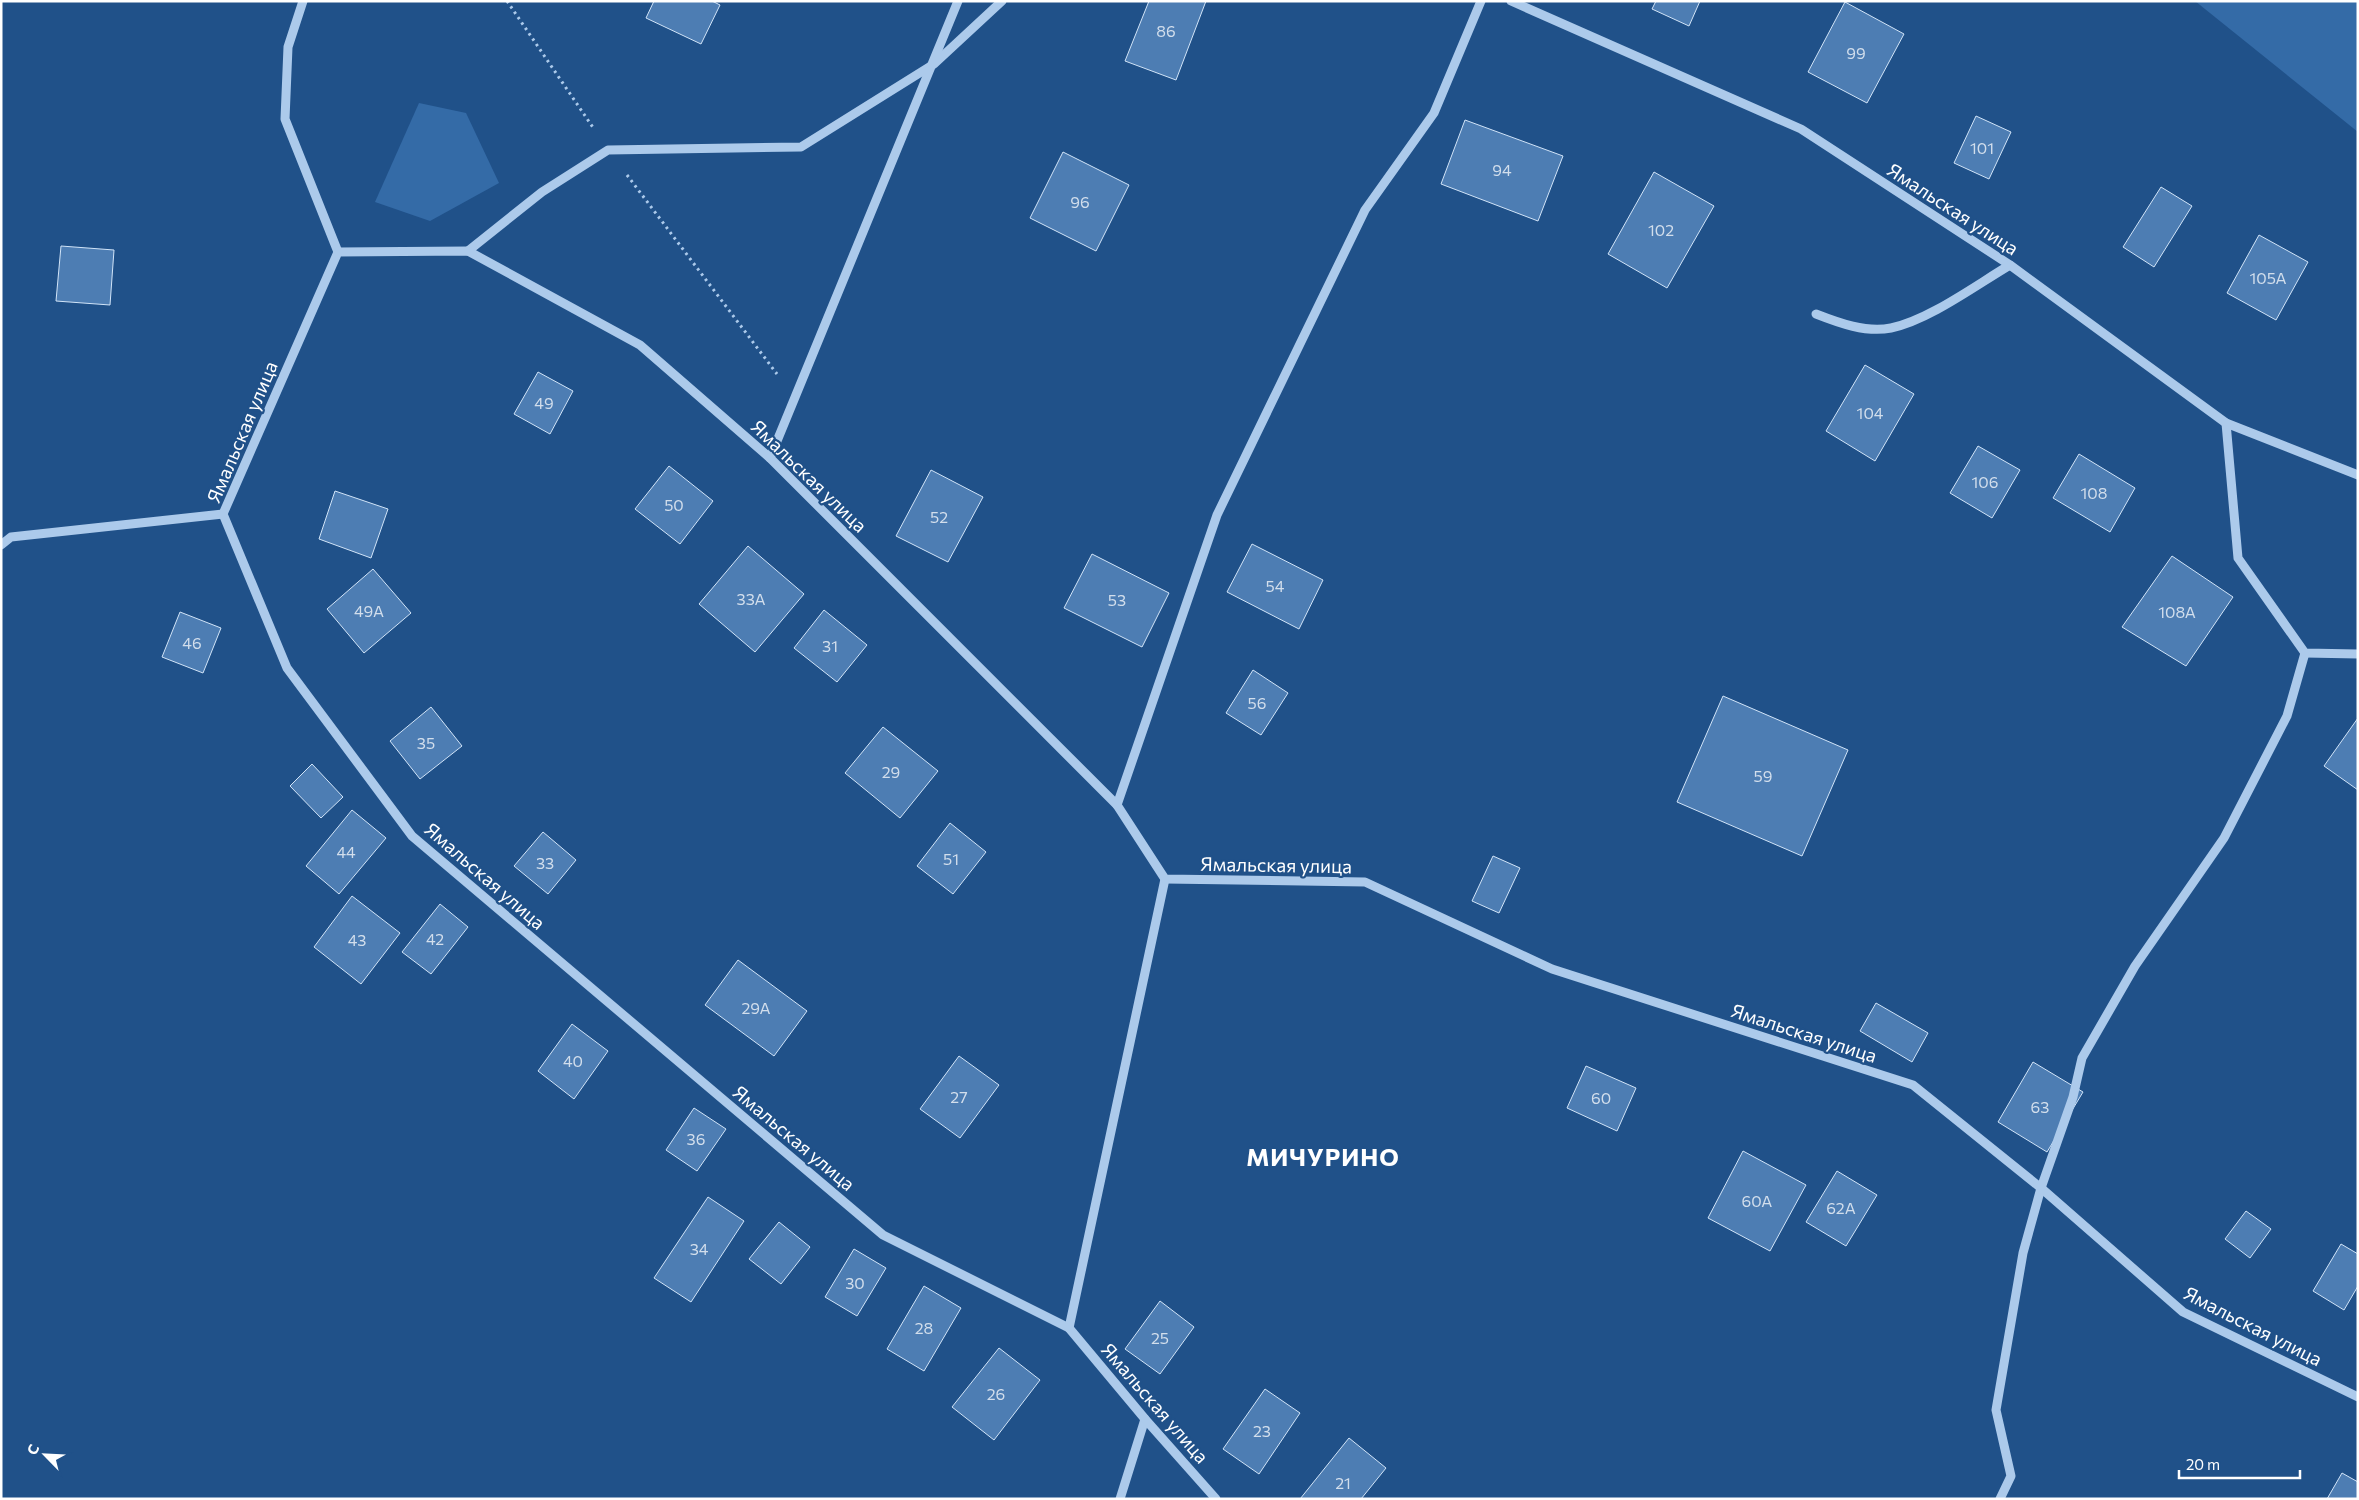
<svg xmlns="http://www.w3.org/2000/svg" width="2359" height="1500" font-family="Commissioner,sans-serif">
<rect width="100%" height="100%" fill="#205189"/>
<g fill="#346ba7">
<path d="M2195,1H2358V132Z"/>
<path d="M419,103L466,113L499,183L430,221L375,202Z"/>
</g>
<g fill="#4d7db3" stroke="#d1e4f8">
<path d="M654,1H712L720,5L701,44L646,18Z"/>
<path d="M1149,1H1206L1176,80L1125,61Z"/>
<path d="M1656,1H1700L1689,26L1652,9Z"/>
<path d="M1845,2L1904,34L1867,103L1808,72Z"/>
<path d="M1976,116L2011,132L1989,179L1954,163Z"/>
<path d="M1465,120L1563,156L1538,221L1441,184Z"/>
<path d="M1063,152L1129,185L1096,251L1030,218Z"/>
<path d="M1654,172L1714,206L1667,288L1608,254Z"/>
<path d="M2161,187L2192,206L2154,267L2123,247Z"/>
<path d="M2259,235L2308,262L2276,320L2227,293Z"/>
<path d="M61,246L114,250L110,305L56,301Z"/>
<path d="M1865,365L1914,394L1875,461L1826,431Z"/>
<path d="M538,372L573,391L550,434L514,414Z"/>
<path d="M1978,446L2020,470L1992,518L1950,493Z"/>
<path d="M2079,454L2135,488L2110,532L2053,498Z"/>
<path d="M669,466L713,501L680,544L635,509Z"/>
<path d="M931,470L983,497L948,562L896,536Z"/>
<path d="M335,491L388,509L371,558L319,539Z"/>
<path d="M1252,544L1323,580L1299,629L1227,592Z"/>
<path d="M748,546L804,594L755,652L699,604Z"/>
<path d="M1092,554L1169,593L1142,647L1064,608Z"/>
<path d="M2172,556L2233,597L2186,666L2122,627Z"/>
<path d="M373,569L411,613L364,653L327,609Z"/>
<path d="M824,610L867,645L837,682L794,648Z"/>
<path d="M180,612L221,628L203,673L162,657Z"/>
<path d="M1253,670L1288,693L1261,735L1226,713Z"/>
<path d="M1723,696L1848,750L1802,856L1677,802Z"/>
<path d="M431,707L462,746L420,779L390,741Z"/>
<path d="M2358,718V790L2324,766Z"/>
<path d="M883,727L938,771L900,818L845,773Z"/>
<path d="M312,764L343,797L321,818L290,786Z"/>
<path d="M352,810L386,838L339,894L306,866Z"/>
<path d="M950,823L986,852L953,894L917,866Z"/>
<path d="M543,832L576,860L548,894L514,866Z"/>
<path d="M1493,856L1520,868L1499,913L1472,901Z"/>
<path d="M352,896L400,933L361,984L314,947Z"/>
<path d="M440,904L468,927L431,974L402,952Z"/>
<path d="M738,960L807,1011L774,1056L705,1005Z"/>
<path d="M1876,1003L1928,1033L1912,1062L1860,1031Z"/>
<path d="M572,1024L608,1051L574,1099L538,1071Z"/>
<path d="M959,1056L999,1085L960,1138L920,1109Z"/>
<path d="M2033,1062L2083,1092L2047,1152L1998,1122Z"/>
<path d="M1586,1066L1636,1088L1617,1131L1567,1108Z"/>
<path d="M694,1108L726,1129L697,1171L666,1150Z"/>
<path d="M1743,1151L1806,1185L1770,1251L1708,1218Z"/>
<path d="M1837,1171L1877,1195L1846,1246L1806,1222Z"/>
<path d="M708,1197L744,1221L691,1302L654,1278Z"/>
<path d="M2246,1211L2271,1229L2250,1258L2225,1239Z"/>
<path d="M779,1222L810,1247L781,1284L749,1259Z"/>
<path d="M2341,1244L2358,1254V1286L2344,1310L2313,1291Z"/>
<path d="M854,1249L886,1268L857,1316L825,1297Z"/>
<path d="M924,1286L961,1308L924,1371L887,1349Z"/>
<path d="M1160,1301L1194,1327L1160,1374L1125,1349Z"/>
<path d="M999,1348L1040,1380L994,1440L952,1407Z"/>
<path d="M1265,1389L1300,1413L1259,1474L1223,1449Z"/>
<path d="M1349,1438L1386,1468L1361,1499H1300Z"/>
<path d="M2342,1473L2358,1482V1499H2327Z"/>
</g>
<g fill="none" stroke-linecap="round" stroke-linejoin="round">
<g stroke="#accaeb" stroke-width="3" stroke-dasharray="2.5 4" stroke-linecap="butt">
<path d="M507,1L594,129"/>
<path d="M627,175L777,374"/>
</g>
<g stroke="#accaeb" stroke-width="9">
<path d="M303,1L288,47L285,119L338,252"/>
<path d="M1511,1L1801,129L2010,265L2226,423L2358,475"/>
<path d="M468,251L542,192L608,150L801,147L934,64L1002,1"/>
<path d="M1816,314C1839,323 1866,333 1891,328C1929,320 1976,285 2010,265"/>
<path d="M2226,423L2238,558L2305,653L2358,654"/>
<path d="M770,458L958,1"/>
<path d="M1,545L11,537L223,514"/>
<path d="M1117,805L1217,515L1365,210L1434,113L1481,1"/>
<path d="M1069,1328L1165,879"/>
<path d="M1120,1499L1145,1419"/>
<path d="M1216,1499L1145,1419L1069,1328L883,1235L412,836L287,668L223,514L338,252L468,251L640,345L770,458L1117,805L1165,879L1365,882L1552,969L1913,1085L2041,1188L2183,1312L2358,1397"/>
<path d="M2000,1499L2011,1476L1996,1410L2023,1253L2041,1188L2073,1097L2082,1058L2135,966L2224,838L2287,716L2305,653"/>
</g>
</g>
<g text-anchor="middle" stroke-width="4.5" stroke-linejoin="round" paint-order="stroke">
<g font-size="16" fill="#d2deec">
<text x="1166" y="37">86</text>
<text x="1856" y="59">99</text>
<text x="1982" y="154">101</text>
<text x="1502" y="176">94</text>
<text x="1080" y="208">96</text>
<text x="1661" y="236">102</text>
<text x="2268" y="284">105А</text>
<text x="544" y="409">49</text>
<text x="1870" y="419">104</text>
<text x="1985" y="488">106</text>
<text x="2094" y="499">108</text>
<text x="674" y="511">50</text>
<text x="939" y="523">52</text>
<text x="1275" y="592">54</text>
<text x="751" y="605">33А</text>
<text x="1117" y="606">53</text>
<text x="369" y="617">49А</text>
<text x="2177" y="618">108А</text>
<text x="192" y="649">46</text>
<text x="830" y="652">31</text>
<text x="1257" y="709">56</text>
<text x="426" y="749">35</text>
<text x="891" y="778">29</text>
<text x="1763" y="782">59</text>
<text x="346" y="858">44</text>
<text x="951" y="865">51</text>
<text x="545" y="869">33</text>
<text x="435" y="945">42</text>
<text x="357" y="946">43</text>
<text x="756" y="1014">29А</text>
<text x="573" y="1067">40</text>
<text x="959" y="1103">27</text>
<text x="1601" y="1104">60</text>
<text x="2040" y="1113">63</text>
<text x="696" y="1145">36</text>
<text x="1757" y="1207">60А</text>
<text x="1841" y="1214">62А</text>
<text x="699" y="1255">34</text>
<text x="855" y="1289">30</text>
<text x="924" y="1334">28</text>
<text x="1160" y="1344">25</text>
<text x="996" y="1400">26</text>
<text x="1262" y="1437">23</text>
<text x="1343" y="1489">21</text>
</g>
<g font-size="19" fill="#fff" stroke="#205189">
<text transform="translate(1953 209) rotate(33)" y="7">Ямальская улица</text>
<text transform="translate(242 432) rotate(-67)" y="7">Ямальская улица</text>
<text transform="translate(809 476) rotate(44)" y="7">Ямальская улица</text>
<text transform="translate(1276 865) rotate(1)" y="7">Ямальская улица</text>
<text transform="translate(485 876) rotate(41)" y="7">Ямальская улица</text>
<text transform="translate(1804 1033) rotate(18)" y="7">Ямальская улица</text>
<text transform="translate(794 1138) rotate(40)" y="7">Ямальская улица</text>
<text transform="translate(2253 1326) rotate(27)" y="7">Ямальская улица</text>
<text transform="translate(1155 1403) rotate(49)" y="7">Ямальская улица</text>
</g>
<g font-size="24" font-weight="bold" letter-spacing="1" fill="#fff" stroke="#205189">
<text x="1323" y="1166">МИЧУРИНО</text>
</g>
</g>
<rect width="2359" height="1500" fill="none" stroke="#ffffff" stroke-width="5"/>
<g transform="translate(45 1455) rotate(294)" stroke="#205189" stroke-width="4" paint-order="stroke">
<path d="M0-4L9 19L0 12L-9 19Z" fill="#ffffff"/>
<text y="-8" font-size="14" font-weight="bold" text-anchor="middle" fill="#ffffff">С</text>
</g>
<path d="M2179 1470v8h121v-8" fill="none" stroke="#ffffff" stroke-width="2.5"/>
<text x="2186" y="1470" font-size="15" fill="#ffffff" stroke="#205189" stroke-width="4" paint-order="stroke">20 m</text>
</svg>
